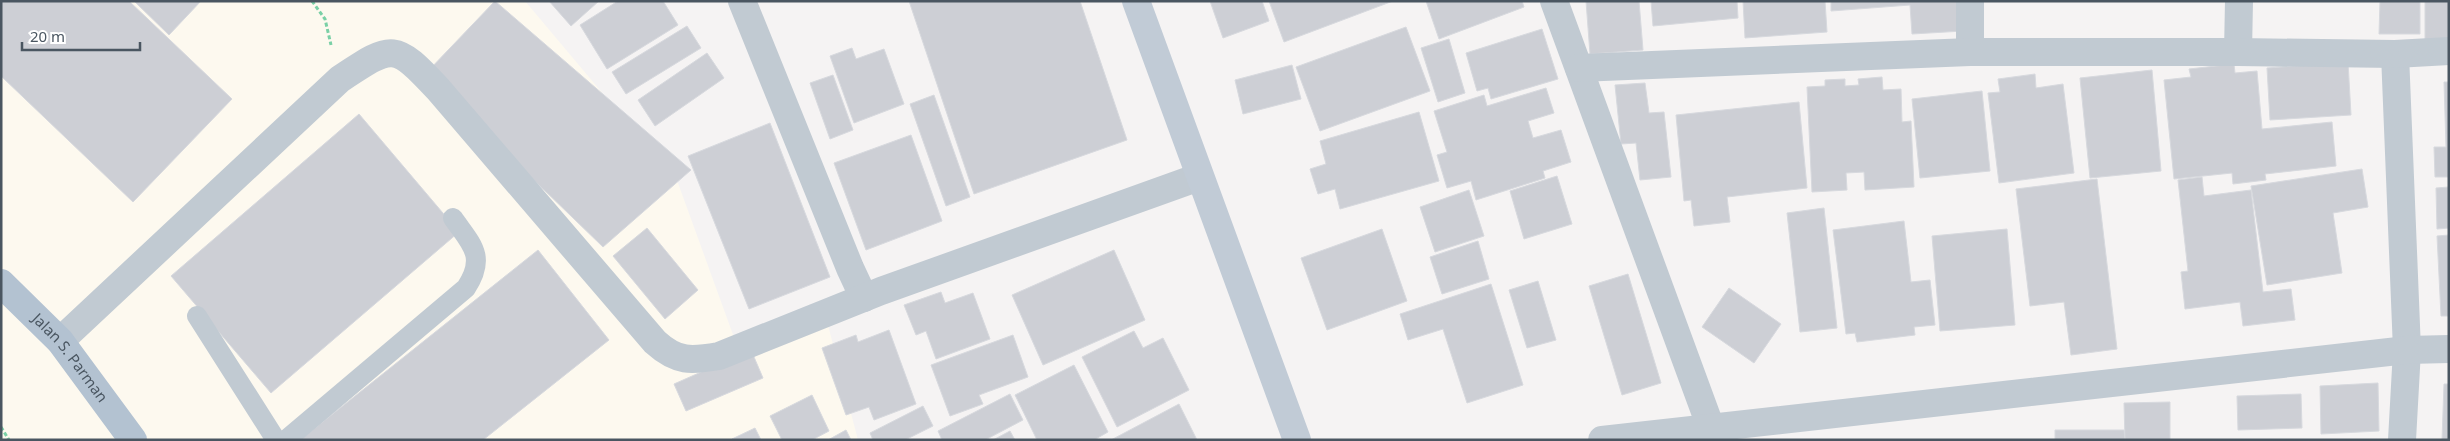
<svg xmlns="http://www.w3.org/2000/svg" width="2450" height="441" font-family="'Noto Sans',sans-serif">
<rect width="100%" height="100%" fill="#f5f3f3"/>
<path fill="#fdf9ef" d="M1,1H525L678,183L740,354L823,306L858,440H1Z"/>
<g fill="#cdcfd5" stroke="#d7d9de">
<path d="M1,1H129L232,99L133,202L1,76Z"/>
<path d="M134,1H201L169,35Z"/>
<path d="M495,1L691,170L603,247L509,156L429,70Z"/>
<path d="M549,1H599L571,26Z"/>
<path d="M618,1H663L678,25L607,69L580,25Z"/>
<path d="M909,1H1080L1127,140L974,194Z"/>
<path d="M1210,1H1262L1269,21L1223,38Z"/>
<path d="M1269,1H1393L1284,42Z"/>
<path d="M1426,1H1522L1524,7L1439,39Z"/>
<path d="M1586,1H1639L1643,50L1590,54Z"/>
<path d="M1651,1H1737L1738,18L1653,26Z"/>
<path d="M1743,1H1825L1827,32L1745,38Z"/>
<path d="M1831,1H1961L1963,31L1912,34L1910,5L1831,11Z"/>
<path d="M2380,1H2420V34H2379Z"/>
<rect x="2425" y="1" width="24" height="41"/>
<path d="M687,26L701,48L626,94L612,72Z"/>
<path d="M1406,27L1430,91L1320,131L1296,67Z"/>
<path d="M1542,29L1558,79L1491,99L1488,88L1477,91L1466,53Z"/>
<path d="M1449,39L1465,93L1438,102L1421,48Z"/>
<path d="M852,48L856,59L884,49L904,104L854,123L830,56Z"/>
<path d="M707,53L724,78L655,126L638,100Z"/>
<path d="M2348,62L2351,115L2270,120L2267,68Z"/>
<path d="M2234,64L2235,73L2257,71L2262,129L2332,122L2336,166L2265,174L2266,180L2233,184L2232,173L2174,179L2164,80L2191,77L2189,69Z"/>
<path d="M1292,65L1301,99L1243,114L1235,80Z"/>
<path d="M2152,70L2161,171L2090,178L2080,78Z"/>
<path d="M2035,74L2036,88L2063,84L2074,173L1999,183L1988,93L2000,92L1998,79Z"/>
<path d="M833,75L853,130L830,139L810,83Z"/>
<path d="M1882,77L1883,90L1901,89L1902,122L1911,121L1914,187L1865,190L1864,172L1846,173L1847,190L1812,192L1807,87L1825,86V80L1845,79V86L1859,85L1858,79Z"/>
<path d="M2444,82H2449V177H2435L2434,147H2446Z"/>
<path d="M1645,83L1649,113L1664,112L1671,177L1640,180L1636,143L1621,144L1615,85Z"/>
<path d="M1546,88L1554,113L1528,121L1533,138L1561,130L1571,162L1543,171L1545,178L1476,200L1471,181L1447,188L1437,155L1447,152L1434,111L1484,95L1487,106Z"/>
<path d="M1982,91L1990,171L1920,178L1912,99Z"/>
<path d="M934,95L970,197L946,206L910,104Z"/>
<path d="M1799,102L1807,188L1727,197L1730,222L1694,226L1691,200L1684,201L1676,115Z"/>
<path d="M1419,112L1439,181L1340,209L1335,189L1318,194L1310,169L1326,164L1320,141Z"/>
<path d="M359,114L459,232L271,393L171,276Z"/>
<path d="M770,123L830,277L749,309L688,156Z"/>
<path d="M911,135L942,221L866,250L834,163Z"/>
<path d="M2362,169L2368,207L2333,213L2342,273L2267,285L2251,186Z"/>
<path d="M1557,176L1572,224L1524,239L1510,191Z"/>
<path d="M2202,177L2204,196L2251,190L2263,292L2291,289L2295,320L2243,326L2240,302L2185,309L2181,272L2188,271L2178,180Z"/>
<path d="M2097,179L2117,349L2071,355L2064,302L2030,306L2016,189Z"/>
<path d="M2449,187V228L2437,229L2436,188Z"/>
<path d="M1469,190L1484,236L1435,252L1420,207Z"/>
<path d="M1824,208L1837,328L1800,332L1787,213Z"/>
<path d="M1904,221L1911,282L1930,280L1935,325L1914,327L1915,335L1857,342L1855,333L1846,334L1833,230Z"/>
<path d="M647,228L698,290L665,319L613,256Z"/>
<path d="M1382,229L1407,301L1327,330L1301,258Z"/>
<path d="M2007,229L2015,325L1940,331L1932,236Z"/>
<path d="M2449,235V316H2441L2437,236Z"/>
<path d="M1478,241L1489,279L1442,294L1430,257Z"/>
<path d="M538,250L609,340L483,440H300Z"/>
<path d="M1114,250L1145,320L1043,365L1012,295Z"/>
<path d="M1628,274L1661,383L1622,395L1589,286Z"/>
<path d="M1538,281L1556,340L1527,348L1509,290Z"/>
<path d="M1491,284L1523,385L1467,403L1443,329L1408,340L1400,314Z"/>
<path d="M1729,288L1781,324L1754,363L1702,327Z"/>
<path d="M941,292L945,303L973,293L990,339L936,359L926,331L916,335L904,305Z"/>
<path d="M889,330L916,404L874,420L869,407L846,415L822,348L856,335L858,342Z"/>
<path d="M1134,331L1143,348L1163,338L1189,390L1117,427L1082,357Z"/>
<path d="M1013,335L1028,377L979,395L983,404L950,416L931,365Z"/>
<path d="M751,350L763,378L686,411L674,384Z"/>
<path d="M1074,365L1108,432L1094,440H1037L1015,395Z"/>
<path d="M2378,383L2379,431L2321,434L2320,386Z"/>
<path d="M2444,384H2449V440H2442Z"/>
<path d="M1010,394L1023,420L985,440H942L938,431Z"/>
<path d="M2301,394L2302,428L2238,430L2237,396Z"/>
<path d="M812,395L829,431L812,440H782L770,416Z"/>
<path d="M2170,402V440H2125L2124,403Z"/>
<path d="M1179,404L1197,440H1111Z"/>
<path d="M923,406L933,426L905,440H873L870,433Z"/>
<path d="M755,428L761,440L732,439Z"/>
<path d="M846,430L851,440H828Z"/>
<path d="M2055,430H2124L2125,440H2055Z"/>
<path d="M1010,431L1015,440H993Z"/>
</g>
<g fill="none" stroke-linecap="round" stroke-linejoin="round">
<g stroke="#7ad0a6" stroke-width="3" stroke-dasharray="4 2.5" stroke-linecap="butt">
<path d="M312,1L325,19L331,45"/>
<path d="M1,427L9,440"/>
</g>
<g stroke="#c1cad2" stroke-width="20">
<path d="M197,316L276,440"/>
<path d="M286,440L466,288C487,256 471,244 453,218"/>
</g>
<g stroke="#c1cad2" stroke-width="28">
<path d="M742,1L850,268L864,298"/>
<path d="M1554,1L1711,428"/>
<path d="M1970,52V1"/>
<path d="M2238,52L2239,1"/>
<path d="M2395,54L2407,350L2402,440"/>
<path d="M1579,68L1970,52H2238L2395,54L2449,51"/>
<path d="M60,341L340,79C393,44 394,42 438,89L655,342C677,362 691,361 719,356L881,291L1199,177"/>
<path d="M1602,440L2407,350L2449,349"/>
</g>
<path stroke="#c1cbd6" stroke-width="28" d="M1136,1L1297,440"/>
<path stroke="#b3c2d1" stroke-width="28" id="s1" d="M1,283L60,341L133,440"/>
</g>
<g text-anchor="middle" stroke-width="5" stroke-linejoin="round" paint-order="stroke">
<g font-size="15" fill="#4a5661" stroke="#fff">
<text dy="5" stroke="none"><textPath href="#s1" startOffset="102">Jalan S. Parman</textPath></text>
</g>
</g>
<rect width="2450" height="441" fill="none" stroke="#4a5661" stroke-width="5"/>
<path d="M22 42v8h118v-8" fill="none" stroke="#4a5661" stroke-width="2.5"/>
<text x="30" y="42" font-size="15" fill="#4a5661" stroke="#ffffff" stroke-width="4" paint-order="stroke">20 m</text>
</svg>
